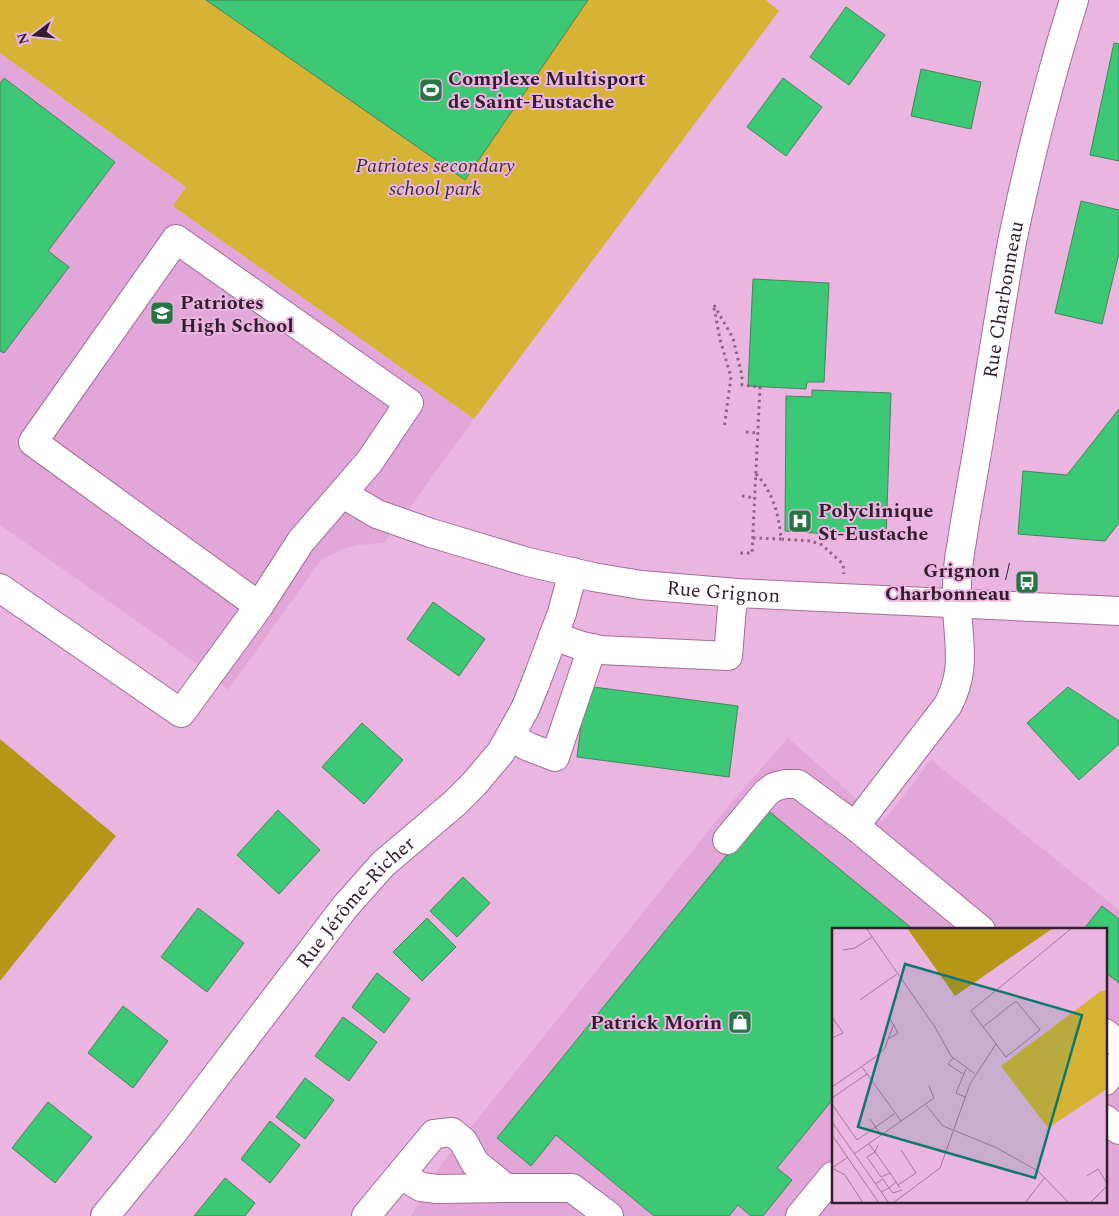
<svg xmlns="http://www.w3.org/2000/svg" width="1119" height="1216" font-family="Spectral,serif">
<rect width="100%" height="100%" fill="#ebb5e1"/>
<g fill="#e2a7d8" fill-rule="evenodd">
<path d="M0,53L186,187L173,206L474,419L384,543L358,545L342,549L321,560L228,690L202,667L0,525Z"/>
<path d="M788,738L883,822L931,760L1119,910V1216H411L443,1162L730,804ZM833,930H1105V1202H833Z"/>
</g>
<path fill="#d6b335" d="M0,0H766L779,11L474,419L173,206L186,187L0,53Z"/>
<path fill="#b69616" d="M0,739L116,836L0,981Z"/>
<g fill="#3dc875" stroke="#4b825c">
<path d="M206,0H588L465,180Z"/>
<path d="M846,7L885,35L849,85L810,57Z"/>
<path d="M1114,43L1119,44V161L1090,155Z"/>
<path d="M921,69L981,82L971,129L911,116Z"/>
<path d="M4,78L115,162L48,251L69,267L4,353L0,351V83Z"/>
<path d="M783,78L822,107L786,156L747,127Z"/>
<path d="M1081,201L1119,210V253L1102,324L1055,313Z"/>
<path d="M753,279L829,283L824,382H807L806,389L748,386Z"/>
<path d="M812,390L891,393L886,538L785,531L786,396L812,397Z"/>
<path d="M1119,409V523L1105,541L1018,534L1023,471L1067,475Z"/>
<path d="M433,602L485,639L459,676L407,639Z"/>
<path d="M586,686L738,706L729,777L577,757Z"/>
<path d="M1068,687L1119,721V744L1079,780L1027,723Z"/>
<path d="M362,723L403,760L364,804L322,767Z"/>
<path d="M765,808L914,930H833V1099L777,1168L792,1180L763,1216H751L738,1205L729,1216H654L556,1135L531,1166L497,1138Z"/>
<path d="M278,810L320,850L279,894L237,855Z"/>
<path d="M463,877L490,903L457,937L430,911Z"/>
<path d="M1102,906L1119,919V983L1105,972V930H1083Z"/>
<path d="M198,908L244,943L207,992L161,957Z"/>
<path d="M427,918L456,947L422,981L393,952Z"/>
<path d="M377,973L410,999L384,1033L352,1007Z"/>
<path d="M123,1006L168,1041L133,1088L88,1053Z"/>
<path d="M343,1017L377,1042L349,1081L315,1056Z"/>
<path d="M305,1078L334,1100L305,1139L276,1117Z"/>
<path d="M48,1102L92,1137L55,1183L12,1148Z"/>
<path d="M270,1121L300,1145L270,1183L241,1159Z"/>
<path d="M225,1178L255,1203L245,1216H194Z"/>
</g>
<g fill="none" stroke-linecap="round" stroke-linejoin="round">
<g stroke="#a06e98" stroke-width="30">
<g id="minor">
<path id="s1" d="M343,494L377,514L431,533L528,562L593,577L641,585L737,593L1119,611"/>
<path d="M0,588L181,713L259,606L301,541L370,461L409,403L176,239L33,442L259,606"/>
<path d="M553,636L582,646L600,650L728,656L732,607L737,593"/>
<path d="M510,737L529,747L555,757L592,648"/>
<path id="s2" d="M855,826L948,705C967,669 958,642 957,605C956,584 958,562 962,541C968,501 976,461 982,422C992,362 1001,302 1012,242C1029,160 1049,80 1074,0"/>
<path d="M727,840L766,793L774,787L785,784H798L855,826L981,930"/>
<path d="M1105,1033L1119,1044"/>
<path d="M1105,1081L1119,1064"/>
<path d="M1105,1119L1119,1130"/>
<path d="M400,1175L421,1187L437,1189L506,1188"/>
<path id="s3" d="M105,1216L172,1134L344,908L383,864L455,803L474,784L501,752L525,709L536,682L562,613L573,572"/>
<path d="M366,1216L434,1134L452,1132L463,1141L475,1163L506,1188H572L609,1216"/>
<path d="M800,1216L833,1176"/>
</g>
</g>
<g stroke="#896482" stroke-width="3" stroke-dasharray="2.5 4" stroke-linecap="butt">
<path d="M714,305L733,338L742,376V385L760,387L752,553H739"/>
<path d="M714,308L720,339L731,377L724,429"/>
<path d="M746,432L758,433"/>
<path d="M756,474C773,492 779,515 781,539L811,541L822,545L843,564L844,574"/>
<path d="M742,496L755,498"/>
<path d="M753,538L781,539"/>
</g>
<use href="#minor" stroke="#fff" stroke-width="28"/>
</g>
<defs>
<g id="stadium-square" transform="scale(1.25)"><rect x="-9" y="-9" width="18" height="18" rx="4" fill="#277545" stroke="#ebb5e1"/><path d="M0-5a6.5 5 0 1 0 0 10a6.5 5 0 1 0 0-10ZM-3.5-1.8h7v3.6h-7Z" fill="#fff"/></g>
<g id="school-square" transform="scale(1.25)"><rect x="-9" y="-9" width="18" height="18" rx="4" fill="#277545" stroke="#ebb5e1"/><path d="M0-5L7-2L0 1L-7-2ZM-4 1L0 2.5L4 1V4Q0 6-4 4Z" fill="#fff"/></g>
<g id="hospital-square" transform="scale(1.25)"><rect x="-9" y="-9" width="18" height="18" rx="4" fill="#277545" stroke="#ebb5e1"/><path d="M-5-5h3v3.5h4V-5h3V5h-3V1.5h-4V5h-3Z" fill="#fff"/></g>
<g id="bus-square" transform="scale(1.25)"><rect x="-9" y="-9" width="18" height="18" rx="4" fill="#277545" stroke="#ebb5e1"/><path d="M-5-6H5V4H4V6H2V4H-2V6H-4V4H-5ZM-3.5-4V0h7V-4ZM-3.5 1.2v1.5H-2V1.2ZM2 1.2v1.5H3.5V1.2Z" fill="#fff"/></g>
<g id="shop-square" transform="scale(1.25)"><rect x="-9" y="-9" width="18" height="18" rx="4" fill="#277545" stroke="#ebb5e1"/><path d="M-5-2.5h2.3a2.7 3.5 0 0 1 5.4 0H5L5.5 6h-11ZM-1.5-2.5h3a1.5 2.3 0 0 0-3 0Z" fill="#fff"/></g>
</defs>
<g fill-rule="evenodd">
<use href="#stadium-square" x="431" y="90"/>
<use href="#school-square" x="162" y="313"/>
<use href="#hospital-square" x="800" y="521"/>
<use href="#bus-square" x="1027" y="582"/>
<use href="#shop-square" x="740" y="1022"/>
</g>
<g text-anchor="middle" stroke-width="4" stroke-linejoin="round" paint-order="stroke">
<g font-size="20" font-weight="bold" fill="#331e2f" stroke="#ebb5e1" text-anchor="start">
<text x="448" y="85">Complexe Multisport<tspan x="448" dy="23">de Saint-Eustache</tspan></text>
<text x="180" y="309">Patriotes<tspan x="180" dy="23">High School</tspan></text>
<text x="818" y="517">Polyclinique<tspan x="818" dy="23">St-Eustache</tspan></text>
<text x="1010" y="577" text-anchor="end">Grignon /<tspan x="1010" dy="23">Charbonneau</tspan></text>
<text x="722" y="1029" text-anchor="end">Patrick Morin</text>
</g>
<g font-size="20" font-style="italic" fill="#3e361e" stroke="#ebb5e1">
<text x="435" y="172">Patriotes secondary<tspan x="435" dy="23">school park</tspan></text>
</g>
<g font-size="20" fill="#331e2f" stroke="#ebb5e1">
<text dy="7" stroke="none"><textPath href="#s2" startOffset="564">Rue Charbonneau</textPath></text>
<text dy="7" stroke="none"><textPath href="#s1" startOffset="396">Rue Grignon</textPath></text>
<text dy="7" stroke="none"><textPath href="#s3" startOffset="402">Rue Jérôme-Richer</textPath></text>
</g>
</g>
<g transform="translate(832 928)">
<rect width="275" height="275" fill="#ebb5e1"/>
<path d="M269,63H275V161L216,200L169,138Z" fill="#d6b335"/>
<path d="M75,0H221L123,68Z" fill="#b69616"/>
<path fill="none" stroke="#a1799a" stroke-width="1" d="M34,0L103,99L119,128L143,146M11,22L23,20L40,9M28,72L65,46M0,89L11,105L0,110M151,99L184,73L208,102L174,129L139,83L240,0M56,111L62,96M121,130L116,136L131,146M30,139L69,193M0,159L42,130L53,120L56,111L66,105L57,89M133,169L124,165L134,141M0,170L35,146M0,176L25,212L62,186M94,177L111,198L163,219L206,243L237,275M38,191L49,207M0,194L57,275M0,207L47,275M37,216L43,224L46,217M22,226L102,170L97,158M0,240L13,247L31,275M0,240L16,229M58,245L43,224L35,229L49,249L58,245L68,260M255,248L266,241L275,255M64,254L57,260L61,265L70,262M43,256L51,251L57,260L49,264M66,257L84,245L69,222M61,275L108,240L138,156L164,116M193,275L213,249M258,275L275,258"/>
<path fill="#0f766e" fill-opacity="0.15" stroke="#0f766e" stroke-width="2.5" d="M73,36L250,87L203,250L26,199Z"/>
<rect width="275" height="275" fill="none" stroke="#331e2f" stroke-width="2.5"/>
</g>
<g transform="translate(35 35) rotate(254)" stroke="#ebb5e1" stroke-width="4" paint-order="stroke">
<path d="M0-4L9 19L0 12L-9 19Z" fill="#331e2f"/>
<text y="-8" font-size="14" font-weight="bold" text-anchor="middle" fill="#331e2f">N</text>
</g>
</svg>
